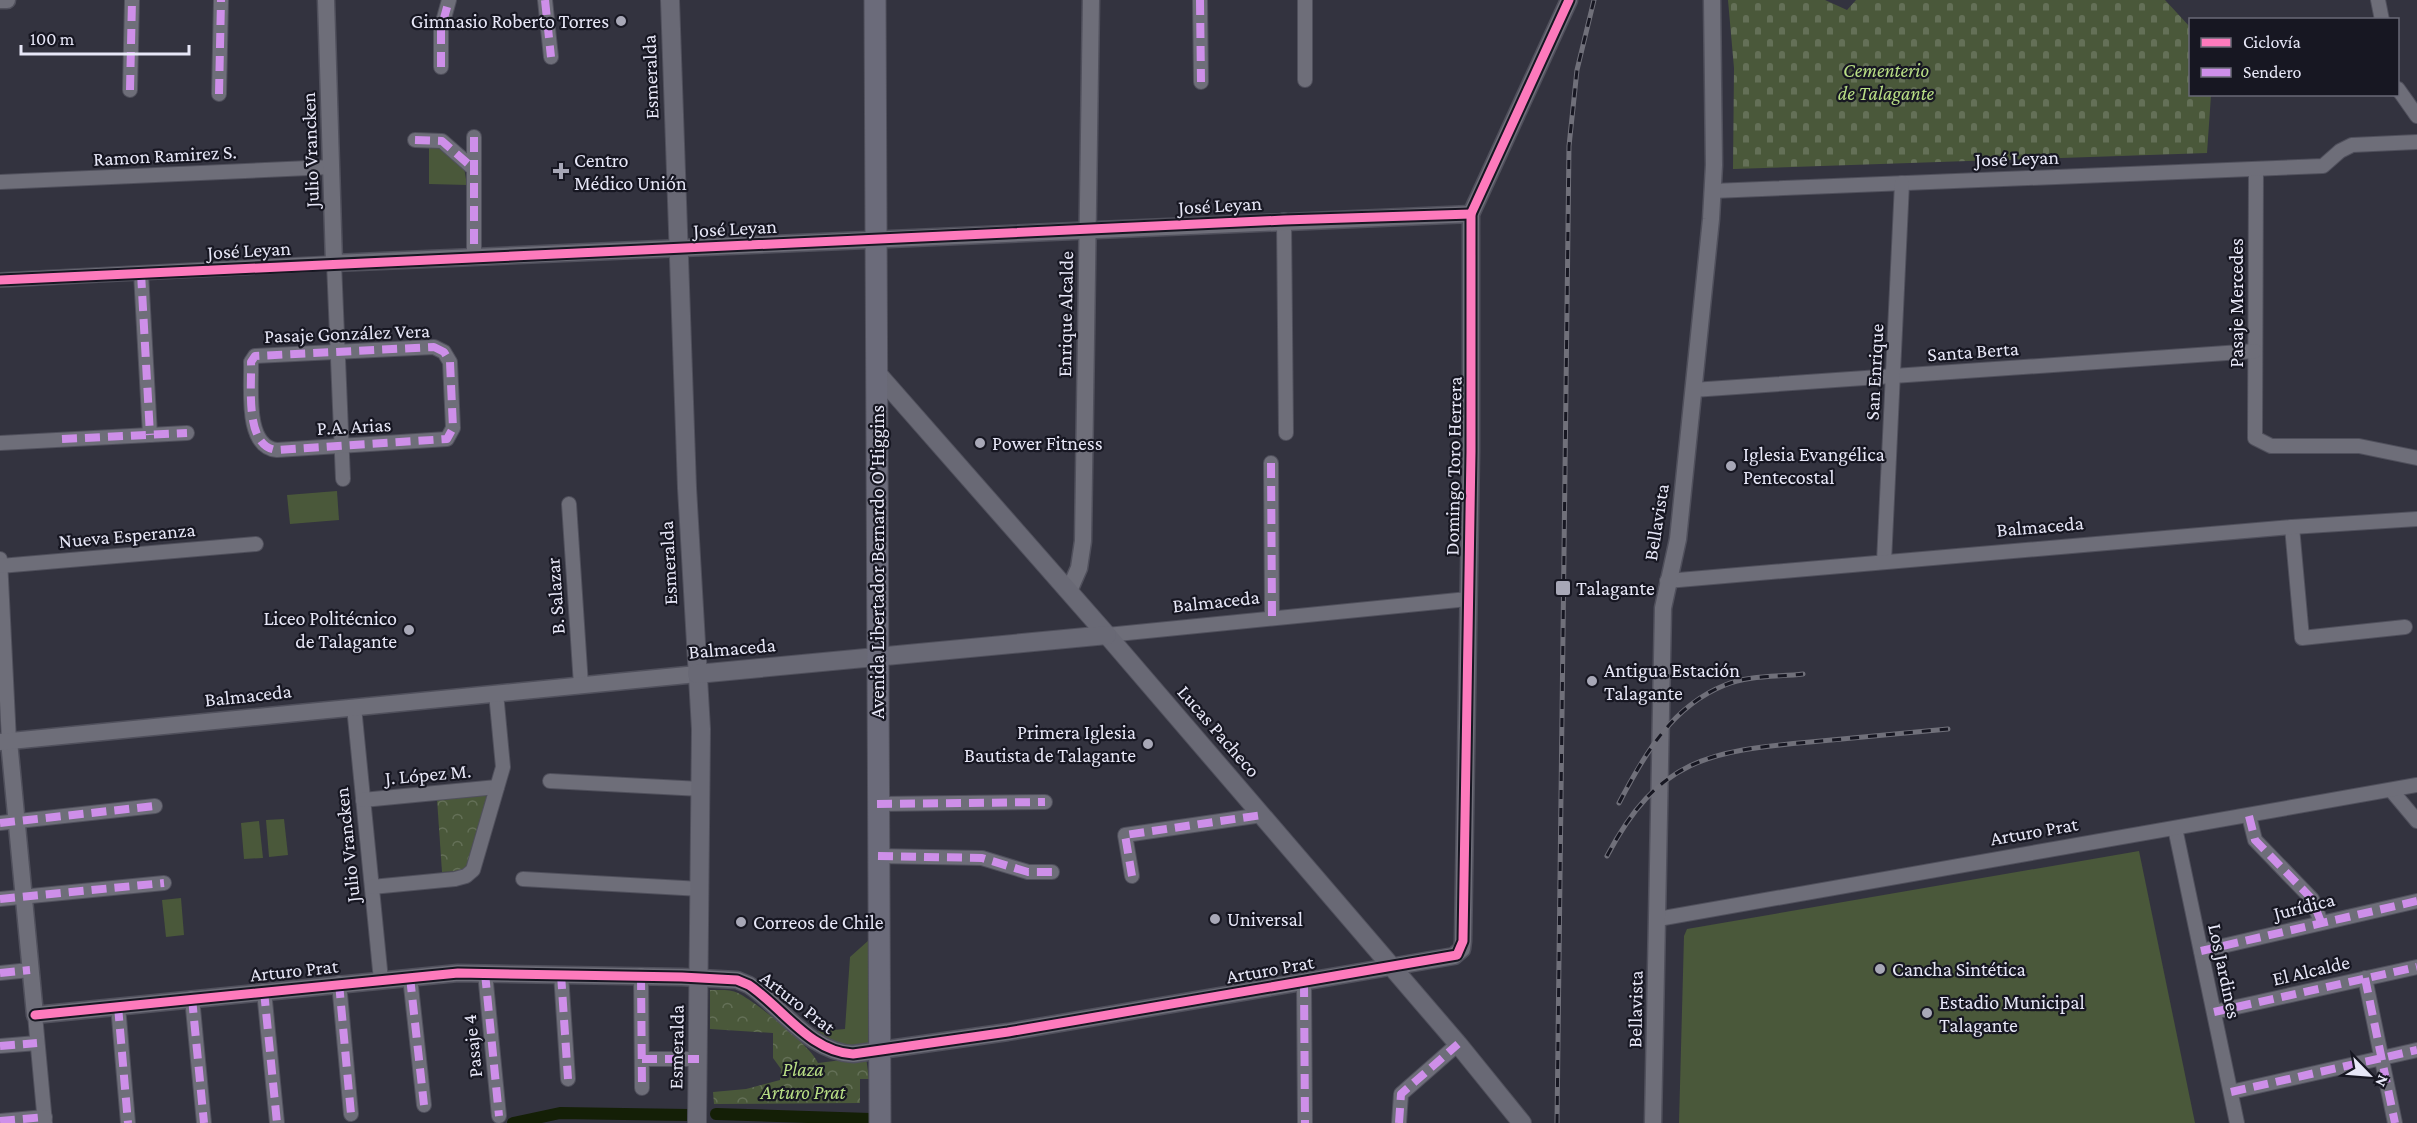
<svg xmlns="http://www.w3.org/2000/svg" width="2417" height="1123" font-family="'Crimson Pro',serif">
<defs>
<pattern id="cemetery-stones" width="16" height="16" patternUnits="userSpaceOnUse" patternTransform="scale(1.5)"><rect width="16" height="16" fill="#4a583a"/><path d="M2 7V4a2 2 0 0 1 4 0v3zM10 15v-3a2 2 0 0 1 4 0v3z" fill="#647057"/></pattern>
<pattern id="park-crowns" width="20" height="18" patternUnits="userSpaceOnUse" patternTransform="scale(1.5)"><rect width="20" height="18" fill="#4a583a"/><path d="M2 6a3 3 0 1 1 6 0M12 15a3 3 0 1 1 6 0" fill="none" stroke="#647057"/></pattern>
</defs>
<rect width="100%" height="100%" fill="#33333f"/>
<g fill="#4a583a">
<path d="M441,145L464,167L467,185L429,184V146Z"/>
<path d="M337,491L339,520L290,524L287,495Z"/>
<path d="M284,819L288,855L269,857L266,820Z"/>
<path d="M259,821L263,858L244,859L241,823Z"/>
<path d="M2139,851L2195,1123H1679L1684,936L1687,929Z"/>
<path d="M181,898L184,935L166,937L162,900Z"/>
<path d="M869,940L868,1043L865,1046L849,1047L810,1032L845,1029L850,957Z"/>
</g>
<path fill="url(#cemetery-stones)" d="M1728,0H1825L1847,10L1856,0H2165L2190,27V94L2211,95L2207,153L1733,169L1734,68Z"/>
<g fill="url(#park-crowns)">
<path d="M492,794L469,866L459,871L442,872L437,799Z"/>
<path d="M710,990C719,990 731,989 738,993C756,1002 811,1046 818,1063L866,1057L869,1079H860V1103L714,1104L713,1092L746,1089L780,1080L781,1069L773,1058V1033L710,1029Z"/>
</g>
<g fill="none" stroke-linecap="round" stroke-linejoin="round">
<g stroke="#141f06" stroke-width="12">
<path d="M716,1114L870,1119"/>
<path d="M513,1123L560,1113L688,1115"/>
</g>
<g stroke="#50505c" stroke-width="16">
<g id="minor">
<path d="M545,0L551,57"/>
<path d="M1200,0L1201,82"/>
<path d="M1305,0V80"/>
<path d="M2378,0L2382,20"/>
<path d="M441,67V29L449,0"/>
<path d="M2398,89L2417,116"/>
<path d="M130,90L132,0"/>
<path d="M219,94L221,0"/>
<path d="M474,137V257"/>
<path d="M415,140L442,141L474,169"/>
<path d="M2256,169L2255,438L2271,446H2359L2417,458"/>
<path d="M0,182L331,167"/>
<path d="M1713,191L2323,166L2340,151L2352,145L2417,142"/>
<path d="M1284,220L1286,433"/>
<path d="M141,273L150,435"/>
<path d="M0,280L334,263L343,479"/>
<path d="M434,347L444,352L450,362L453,428L447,439L277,450C244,447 252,386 251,362L255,356Z"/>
<path d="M1693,390L2255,351"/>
<path d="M0,443L187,433"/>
<path d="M1271,463L1272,618"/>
<path d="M569,504L581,685"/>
<path d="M2292,527L2302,638L2405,627"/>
<path d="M0,559L9,741"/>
<path d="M1884,562L1902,183"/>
<path d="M0,566L256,544"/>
<path d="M1667,581L2292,527L2417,519"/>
<path d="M1107,635L1468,599"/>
<path d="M354,707L381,980"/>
<path d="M550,781L701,789"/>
<path d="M2391,790L2417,821"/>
<path d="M363,800L497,787"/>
<path d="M877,804L1045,802"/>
<path d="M2249,816L2255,840L2312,899L2321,922"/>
<path d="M0,823L155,806"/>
<path d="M2175,828L2237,1123"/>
<path d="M878,856L982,858L1028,872H1052"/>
<path d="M1132,876L1125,835L1262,815"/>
<path d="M523,879L701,889"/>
<path d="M372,887L455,879L466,876L473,870L503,767L496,693"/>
<path d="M0,899L164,883"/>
<path d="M1658,919L2417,785"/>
<path d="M2201,951L2417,901"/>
<path d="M0,973L30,970"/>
<path d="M485,973L499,1116"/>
<path d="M561,974L568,1079"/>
<path d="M641,975L642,1088"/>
<path d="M410,977L424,1105"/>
<path d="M2365,978L2395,1123"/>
<path d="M1304,982L1305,1123"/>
<path d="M339,983L351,1114"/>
<path d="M264,991L277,1123"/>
<path d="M192,998L204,1123"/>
<path d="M118,1006L128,1123"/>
<path d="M2214,1012L2417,967"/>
<path d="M35,1015L45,1123"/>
<path d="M0,1046L37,1043"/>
<path d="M642,1059H699"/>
<path d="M2231,1092L2417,1050"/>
<path d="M0,1121L45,1117"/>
<path d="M1399,1123L1401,1094L1458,1044"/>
</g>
</g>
<g stroke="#50505c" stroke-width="19">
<g id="tertiary">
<path d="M0,0H7"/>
<path d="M326,0L334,263L1471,214"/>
<path d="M1069,591L1079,568L1083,541L1091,0"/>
<path d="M9,741L35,1015L458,973L682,977L737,980L749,985C783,1008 810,1052 853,1054L1008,1032L1454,956L1462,949L1463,941L1471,452V214L1569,0"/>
<path d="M0,742L697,674"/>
<path d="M1653,1123L1663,608L1678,539L1711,219L1714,165L1712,0"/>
</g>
</g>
<g stroke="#50505c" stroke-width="20">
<g id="secondary">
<path d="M670,0L687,488L701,729L697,1123"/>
<path d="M876,372L1107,635L1458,1044L1522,1123"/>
<path d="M697,674L1107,635"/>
</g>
</g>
<g stroke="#50505c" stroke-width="23">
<path id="primary" d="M875,0L880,1123"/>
</g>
<use href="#minor" stroke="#6e6e79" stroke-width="14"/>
<use href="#tertiary" stroke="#6e6e79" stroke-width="16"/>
<use href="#secondary" stroke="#696975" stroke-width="18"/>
<use href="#primary" stroke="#6b6b7a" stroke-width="21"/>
<g stroke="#70707a" stroke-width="5">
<g id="rail">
<path d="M1619,803C1644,755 1672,706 1725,685C1748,675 1778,677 1803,674"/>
<path d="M1607,856C1658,759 1709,751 1810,742C1856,738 1902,733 1948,729"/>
<path d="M1557,1123L1569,146L1577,70L1594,0"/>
</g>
</g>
<use href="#rail" stroke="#171722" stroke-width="3" stroke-dasharray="9" stroke-linecap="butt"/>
<g stroke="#ce8fe9" stroke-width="8" stroke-dasharray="15 8" stroke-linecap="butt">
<path d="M545,0L551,57"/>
<path d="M1200,0L1201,82"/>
<path d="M441,67V29L449,0"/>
<path d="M130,90L132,0"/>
<path d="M219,94L221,0"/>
<path d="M474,137V257"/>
<path d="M415,140L442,141L474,169"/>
<path d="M141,273L150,435"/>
<path d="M434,347L444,352L450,362L453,428L447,439L277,450C244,447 252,386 251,362L255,356Z"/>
<path d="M62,439L187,433"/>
<path d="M1271,463L1272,618"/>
<path d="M877,804L1045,802"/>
<path d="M2249,816L2255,840L2312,899L2321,922"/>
<path d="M0,823L155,806"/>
<path d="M878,856L982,858L1028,872H1052"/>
<path d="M1132,876L1125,835L1262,815"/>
<path d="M0,899L164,883"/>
<path d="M2201,951L2417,901"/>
<path d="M0,973L30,970"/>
<path d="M485,973L499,1116"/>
<path d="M561,974L568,1079"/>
<path d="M641,975L642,1088"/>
<path d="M410,977L424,1105"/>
<path d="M2365,978L2395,1123"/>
<path d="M1304,982L1305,1123"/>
<path d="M339,983L351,1114"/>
<path d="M264,991L277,1123"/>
<path d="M192,998L204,1123"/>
<path d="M118,1006L128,1123"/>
<path d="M2214,1012L2417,967"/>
<path d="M0,1046L37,1043"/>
<path d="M642,1059H699"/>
<path d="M2231,1092L2417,1050"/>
<path d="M0,1121L45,1117"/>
<path d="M1399,1123L1401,1094L1458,1044"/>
</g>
<g stroke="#171722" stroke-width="13">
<g id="cycleway">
<path d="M0,280L1284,220L1471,214"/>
<path d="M35,1015L458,973L682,977L737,980L749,985C783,1008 810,1052 853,1054L1008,1032L1457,955L1463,941L1471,452V214L1569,0"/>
</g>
</g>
<use href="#cycleway" stroke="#fd7abc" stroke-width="9"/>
</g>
<g fill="#a8a8b7" stroke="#171722" stroke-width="2">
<circle cx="621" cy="21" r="6"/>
<path d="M558 162h6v6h6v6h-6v6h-6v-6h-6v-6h6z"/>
<circle cx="980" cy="443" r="6"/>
<circle cx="1731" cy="466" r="6"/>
<rect x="1555" y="580" width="16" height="16" rx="3"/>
<circle cx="409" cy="630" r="6"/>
<circle cx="1592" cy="681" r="6"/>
<circle cx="1148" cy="744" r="6"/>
<circle cx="1215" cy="919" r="6"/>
<circle cx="741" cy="922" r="6"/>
<circle cx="1880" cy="969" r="6"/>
<circle cx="1927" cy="1013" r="6"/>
</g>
<g text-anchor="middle" stroke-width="4.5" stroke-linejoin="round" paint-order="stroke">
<g font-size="20" fill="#e7e7f7" stroke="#171722" text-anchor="start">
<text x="609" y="28" text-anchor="end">Gimnasio Roberto Torres</text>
<text x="574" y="167">Centro<tspan x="574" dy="23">Médico Unión</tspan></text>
<text x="992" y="450">Power Fitness</text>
<text x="1743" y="461">Iglesia Evangélica<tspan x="1743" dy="23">Pentecostal</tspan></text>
<text x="1576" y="595">Talagante</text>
<text x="397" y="625" text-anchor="end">Liceo Politécnico<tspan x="397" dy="23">de Talagante</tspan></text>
<text x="1604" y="677">Antigua Estación<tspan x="1604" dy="23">Talagante</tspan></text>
<text x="1136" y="739" text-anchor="end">Primera Iglesia<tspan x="1136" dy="23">Bautista de Talagante</tspan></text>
<text x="1227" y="926">Universal</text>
<text x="753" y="929">Correos de Chile</text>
<text x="1892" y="976">Cancha Sintética</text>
<text x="1939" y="1009">Estadio Municipal<tspan x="1939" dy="23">Talagante</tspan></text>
</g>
<g font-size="20" font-style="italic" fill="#b8de85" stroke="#171722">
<text x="1886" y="77">Cementerio<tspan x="1886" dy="23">de Talagante</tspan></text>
<text x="803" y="1076">Plaza<tspan x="803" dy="23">Arturo Prat</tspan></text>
</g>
<g font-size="20" fill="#e7e7f7" stroke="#171722">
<text transform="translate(650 77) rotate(-92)" y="7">Esmeralda</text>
<text transform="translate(310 150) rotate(-92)" y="7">Julio Vrancken</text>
<text transform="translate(165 155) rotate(-3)" y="7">Ramon Ramirez S.</text>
<text transform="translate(2017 158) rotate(-2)" y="7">José Leyan</text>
<text transform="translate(1220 205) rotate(-3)" y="7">José Leyan</text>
<text transform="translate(735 228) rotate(-3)" y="7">José Leyan</text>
<text transform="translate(249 250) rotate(-3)" y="7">José Leyan</text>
<text transform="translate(2236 303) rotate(-90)" y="7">Pasaje Mercedes</text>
<text transform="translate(1065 314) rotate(-89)" y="7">Enrique Alcalde</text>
<text transform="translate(347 333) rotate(-2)" y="7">Pasaje González Vera</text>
<text transform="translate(1973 351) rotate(-4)" y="7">Santa Berta</text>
<text transform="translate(1874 372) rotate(-87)" y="7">San Enrique</text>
<text transform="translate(354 426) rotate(-3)" y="7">P.A. Arias</text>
<text transform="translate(1453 466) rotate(-89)" y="7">Domingo Toro Herrera</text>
<text transform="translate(1656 522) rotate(-81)" y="7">Bellavista</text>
<text transform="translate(2040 526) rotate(-5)" y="7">Balmaceda</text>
<text transform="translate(127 535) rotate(-5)" y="7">Nueva Esperanza</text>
<text transform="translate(877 562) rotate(-90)" y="7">Avenida Libertador Bernardo O'Higgins</text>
<text transform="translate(668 563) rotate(-93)" y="7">Esmeralda</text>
<text transform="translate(555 596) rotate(-94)" y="7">B. Salazar</text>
<text transform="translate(1216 601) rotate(-6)" y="7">Balmaceda</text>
<text transform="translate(732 648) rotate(-5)" y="7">Balmaceda</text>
<text transform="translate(248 695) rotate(-6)" y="7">Balmaceda</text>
<text transform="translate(1219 731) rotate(49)" y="7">Lucas Pacheco</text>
<text transform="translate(428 774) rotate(-5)" y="7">J. López M.</text>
<text transform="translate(2034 831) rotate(-10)" y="7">Arturo Prat</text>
<text transform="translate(347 845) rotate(-96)" y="7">Julio Vrancken</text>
<text transform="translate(2304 906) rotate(-14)" y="7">Jurídica</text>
<text transform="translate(1270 969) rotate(-10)" y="7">Arturo Prat</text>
<text transform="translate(294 970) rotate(-6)" y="7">Arturo Prat</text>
<text transform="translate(2311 970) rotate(-13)" y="7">El Alcalde</text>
<text transform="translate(2225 971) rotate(78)" y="7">Los Jardines</text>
<text transform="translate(798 1002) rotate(38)" y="7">Arturo Prat</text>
<text transform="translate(1635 1009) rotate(-89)" y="7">Bellavista</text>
<text transform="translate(472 1046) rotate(-96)" y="7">Pasaje 4</text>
<text transform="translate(676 1047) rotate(-89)" y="7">Esmeralda</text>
</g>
</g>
<rect x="2189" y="18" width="210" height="78" fill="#171722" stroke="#6a6a77" stroke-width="1.5"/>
<rect x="2201" y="38" width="30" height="9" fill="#fd7abc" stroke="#6a6a77" stroke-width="1.5"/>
<text x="2243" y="48" font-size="18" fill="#e7e7f7">Ciclovía</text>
<rect x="2201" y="68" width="30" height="9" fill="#ce8fe9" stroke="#6a6a77" stroke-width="1.5"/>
<text x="2243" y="78" font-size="18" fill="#e7e7f7">Sendero</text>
<g transform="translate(2369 1075) rotate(115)" stroke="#171722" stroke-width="4.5" paint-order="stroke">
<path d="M0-4.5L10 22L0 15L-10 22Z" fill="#e7e7f7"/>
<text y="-9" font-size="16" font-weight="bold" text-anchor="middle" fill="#e7e7f7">N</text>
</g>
<path d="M21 45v9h168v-9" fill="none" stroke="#e7e7f7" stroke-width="3"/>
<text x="30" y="45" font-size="18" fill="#e7e7f7" stroke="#171722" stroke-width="4.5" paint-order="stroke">100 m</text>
</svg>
